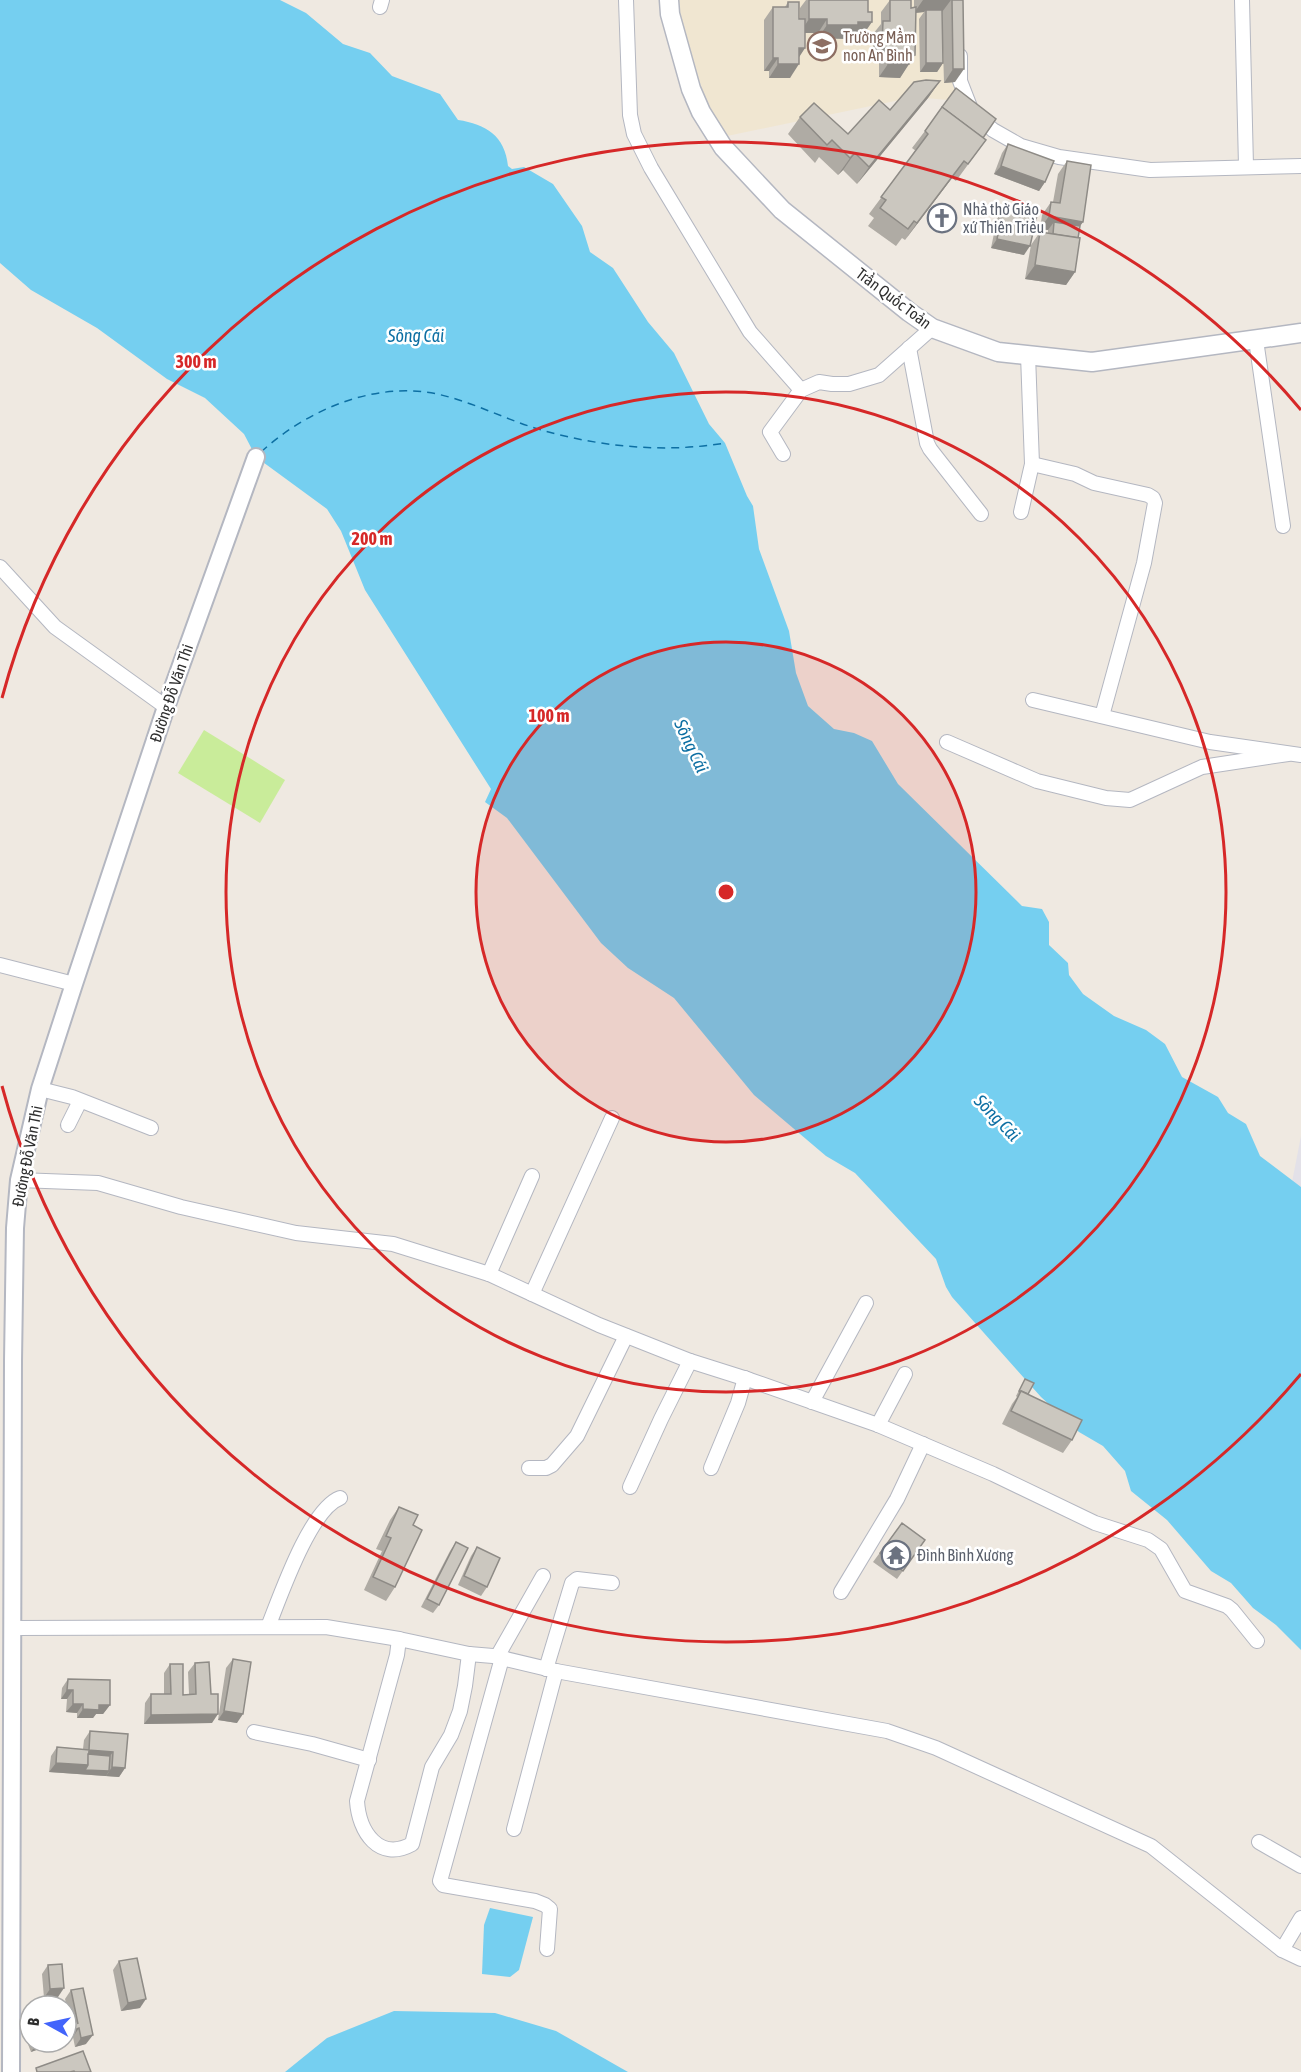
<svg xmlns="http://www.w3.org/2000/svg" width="1301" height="2072" font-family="'Asap Condensed',sans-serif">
<rect width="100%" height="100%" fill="#efe9e1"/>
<path fill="#e3e1e8" d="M1301,1136V1187L1292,1182Z"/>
<path fill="#f0e6d1" d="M679,0H954L960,99L948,100L914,97L727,136L709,108L699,80L680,13Z"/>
<path fill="#c9ec9a" d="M204,730L285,780L260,823L178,773Z"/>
<g fill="#75cff0">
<path d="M0,0H280L306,13L343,44L370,53L392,76L440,94L458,120C486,124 505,136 508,166L512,169L524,167L553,184L582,226L590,252L613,268L648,322L674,353L709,424L725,443L747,496L753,506L759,549L789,631L796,673L808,706L834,729L854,733L872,741L898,784L1022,906L1042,909L1049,922V945L1068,963L1069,975L1083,994L1114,1016L1146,1030L1165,1044L1182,1077L1218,1097L1228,1113L1246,1124L1260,1156L1301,1187V1650L1276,1625L1253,1608L1231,1583L1211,1571L1167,1520L1131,1491L1125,1471L1103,1446L1079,1432L1041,1397L952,1297L946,1287L936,1259L855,1173L826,1156L754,1095L674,998L628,968L601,943L507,818L485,802L491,789L365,590L341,531L327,509L256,457L244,434L205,398L167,379L97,328L31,290L0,263Z"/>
<path d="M490,1908L533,1917L519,1970L510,1977L482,1974L484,1925Z"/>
<path d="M394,2011L495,2013L556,2031L628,2072H285L327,2038Z"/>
</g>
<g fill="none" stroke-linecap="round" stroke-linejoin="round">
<path stroke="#0d6fa3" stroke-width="1.5" stroke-dasharray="8 6" stroke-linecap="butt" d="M261,452C307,410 374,381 437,394C474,402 508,421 545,431C602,447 667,453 725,443"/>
<g stroke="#b4b7c1" stroke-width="16">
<g id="minor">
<path d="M626,0L630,115L634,134L651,168L750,332L801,390"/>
<path d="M1242,0L1246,166"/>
<path d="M380,7L382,0"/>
<path d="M960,56V81L972,112L993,130L1021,146L1059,157L1150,170L1301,166"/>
<path d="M1256,340L1283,526"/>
<path d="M909,348L927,443L930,449L981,514"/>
<path d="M783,454L770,432L801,390L819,382L832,384H849L879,375L932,328"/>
<path d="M1032,464L1075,474L1094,483L1148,495L1153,498L1155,503L1144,563L1102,716"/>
<path d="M1021,512L1032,464L1028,355"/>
<path d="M0,567L55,627L166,707"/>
<path d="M1033,700L1210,742L1301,755"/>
<path d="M947,742L1037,781L1106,798L1130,800L1202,767L1288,754"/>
<path d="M0,965L74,984"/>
<path d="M40,1089L72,1097L151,1128"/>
<path d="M68,1125L80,1101"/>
<path d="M19,1180L98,1183L181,1207L296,1233L393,1244L489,1274L599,1325L690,1361L750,1380L878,1425L993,1474L1095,1523L1148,1540L1161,1549L1185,1591L1227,1606L1232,1610L1257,1641"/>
<path d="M489,1274L532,1176"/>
<path d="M532,1294L612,1118"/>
<path d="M812,1402L866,1303"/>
<path d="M878,1425L905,1374"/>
<path d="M529,1468H546L552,1465L577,1436L626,1336"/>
<path d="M711,1468L738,1403L745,1378"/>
<path d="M630,1487L661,1419L690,1361"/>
<path d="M841,1592L897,1499L923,1444"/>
<path d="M268,1627C280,1597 310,1509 340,1498"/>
<path d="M14,1628L326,1627L399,1639L469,1654L493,1656L556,1671L887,1731L936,1748L1151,1846L1282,1950L1301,1959"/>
<path d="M399,1639L397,1655L357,1801C359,1832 379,1862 412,1844L432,1767L451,1735L460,1711L465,1686L469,1654"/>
<path d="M497,1657L543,1576"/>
<path d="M502,1658L440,1881L443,1885L535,1901L545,1905L550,1909L547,1949"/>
<path d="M546,1669L572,1583L577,1579L612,1583"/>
<path d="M254,1732L312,1744L369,1760"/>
<path d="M514,1829L556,1671"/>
<path d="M1259,1842L1301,1866"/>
<path d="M1282,1950L1301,1918"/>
</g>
</g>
<g stroke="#b4b7c1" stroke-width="20">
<path id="tertiary" d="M11,2072L13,1361L15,1228L19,1180L40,1089L74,984L166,707L256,457"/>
</g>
<g stroke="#b4b7c1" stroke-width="21">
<path id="secondary" d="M669,0L670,14L691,89L701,112L723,147L782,210L909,312L932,328L998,352L1092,362L1301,333"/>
</g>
<use href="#minor" stroke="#fff" stroke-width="14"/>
<use href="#tertiary" stroke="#fff" stroke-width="16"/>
<use href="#secondary" stroke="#fff" stroke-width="18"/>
</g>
<g fill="#afaba4">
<path d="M806,0H868L863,35H851L848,39L818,38V33H805V48L799,56L790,78H769V71H764V20L773,7H785L788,2L800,19V8Z"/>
<path d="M890,0H911V8L914,7V0H963L955,82L944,83L942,12L943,63L937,72H920L919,19L924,12L916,13L909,63L900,78L879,77V61H873V34L881,24V12Z"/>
<path d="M940,81L928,98L857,184L843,170L838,175L819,157L815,163L788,134L800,117L848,134Z"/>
<path d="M925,131L983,138L986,140L956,181L952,178L905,240L902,238L896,246L868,226L874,218L869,214L916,151L912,148Z"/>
<path d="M1008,144L1045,182L1039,191L994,174L1002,153Z"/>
<path d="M1067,161L1083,222L1080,226L1075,272L1066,285L1025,279L1031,245L1040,232L1048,233V230L1040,229L1042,215L1051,202H1053L1058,174Z"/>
<path d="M1003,210L1010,212L1012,210L1024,255L991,248L997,219Z"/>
<path d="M1025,1379L1028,1394L1072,1440L1063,1453L1002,1424L1012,1404L1017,1397L1016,1396Z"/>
<path d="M399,1507L413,1525L395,1587L386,1601L364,1590L382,1551L376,1549L390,1520Z"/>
<path d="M902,1523L925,1540L897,1579L873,1562Z"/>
<path d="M456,1542L439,1605L433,1613L421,1607L450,1551Z"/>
<path d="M477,1547L487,1587L481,1596L458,1585L471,1556Z"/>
<path d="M233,1659L237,1723L218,1720L226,1668Z"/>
<path d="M195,1663L212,1723L144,1724L145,1703L151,1694H164V1673L170,1664L183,1695L189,1694L188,1672Z"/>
<path d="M68,1679L110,1705L103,1714H96L93,1718H77V1713L66,1712L67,1699H61L62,1688Z"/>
<path d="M90,1731L128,1734L125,1768L119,1777L49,1772L51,1756L57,1747L83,1749L84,1740Z"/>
<path d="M119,1961L140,2008L121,2011L113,1970Z"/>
<path d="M48,1965L58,1997L44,1998L42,1974Z"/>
<path d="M71,1990L86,2044L75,2047L73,2037L66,2039V2018L69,2017L65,1999Z"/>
<path d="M30,2033V2042H58L31,2052L26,2039Z"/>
</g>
<g fill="#8e8b86">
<path d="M923,0H951L942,12L926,10L924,12L914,13Z"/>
<path d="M809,19H827L818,33H800Z"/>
<path d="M858,22H872L863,35H851L848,39L818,38L827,25Z"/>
<path d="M799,48H805L796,62Z"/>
<path d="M882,48H888L879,61H873Z"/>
<path d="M909,55H915L900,78L879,77L888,64Z"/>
<path d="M773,58H778L769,71H764Z"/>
<path d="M926,63H943L937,72H920Z"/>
<path d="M778,64H799L790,78H769Z"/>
<path d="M953,69H964L955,82L944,83Z"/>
<path d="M940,81L928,98L857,184L869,167Z"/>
<path d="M855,153L843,170L838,175L850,158Z"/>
<path d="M964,161L952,178L905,240L917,223Z"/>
<path d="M1001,166L1045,182L1039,191L994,174Z"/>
<path d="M1049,216L1083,222L1073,235L1054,222L1048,230L1040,229Z"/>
<path d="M997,239L1030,246L1024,255L991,248Z"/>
<path d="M1035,265L1075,272L1066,285L1025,279Z"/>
<path d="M67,1690H73L67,1699H61Z"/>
<path d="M73,1704H83L77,1713L66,1712Z"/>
<path d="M99,1705H110L103,1714H96L93,1718H77L83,1709Z"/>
<path d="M224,1711L243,1714L237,1723L218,1720Z"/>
<path d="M218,1714L212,1723L144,1724L151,1715Z"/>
<path d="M89,1750L113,1752L107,1760L85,1759Z"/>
<path d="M56,1763L88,1765L109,1771L106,1776L49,1772Z"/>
<path d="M112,1767L125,1768L119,1777L106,1776Z"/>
<path d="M64,1988L58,1997L44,1998L50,1989Z"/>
<path d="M146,1999L140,2008L121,2011L128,2003Z"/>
<path d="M79,2028L73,2037L66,2039V2033Z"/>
<path d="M93,2035L86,2044L75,2047L81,2038Z"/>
<path d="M39,2042H58L31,2052L37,2043Z"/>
</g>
<g fill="#cbc7bf" stroke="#8e8b86" stroke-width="1.5">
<path d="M809,0H868V12H872V22H858V25H827V19H809Z"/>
<path d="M890,0H911V8L916,7L915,55H909V64H888V48H882L883,21H890Z"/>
<path d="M952,0H963L964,69H953Z"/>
<path d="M788,2H799V19H805V48H799V64H778V58H773V7H788Z"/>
<path d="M926,10H942L943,63H926Z"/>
<path d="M926,80L940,81L869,167L855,153L850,158L832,140L827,145L800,117L814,103L848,134L879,100L890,110L914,82Z"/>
<path d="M956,88L996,119L983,138L942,107Z"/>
<path d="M942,107L986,140L968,164L964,161L917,223L914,221L908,229L880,208L886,200L881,197L928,134L925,131Z"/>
<path d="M1008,144L1054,161L1045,182L1001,166Z"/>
<path d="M1067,161L1091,165L1083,222L1049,216L1051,202L1060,203Z"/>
<path d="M1003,210L1011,212L1012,210L1037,215L1030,246L997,239Z"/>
<path d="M1054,222L1080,226L1078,238L1053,234Z"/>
<path d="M1040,232L1080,238L1075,272L1035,265Z"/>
<path d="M1025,1379L1034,1383L1028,1394L1021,1391L1020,1392L1019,1391Z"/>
<path d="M1021,1391L1082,1420L1072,1440L1011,1411Z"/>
<path d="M399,1507L418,1515L413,1525L422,1530L395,1587L373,1577L391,1538L386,1536Z"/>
<path d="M902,1523L925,1540L903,1571L880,1553Z"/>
<path d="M456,1542L468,1548L439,1605L427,1599Z"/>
<path d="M477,1547L500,1558L487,1587L464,1576Z"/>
<path d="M233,1659L251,1662L243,1714L224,1711Z"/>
<path d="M209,1662L211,1694H218V1714L151,1715V1694H171L170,1664H183V1695L196,1694L195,1663Z"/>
<path d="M68,1679L110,1680V1705H99V1710L83,1709V1704H73V1690H67Z"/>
<path d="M90,1731L128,1734L125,1768L112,1767L113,1752L89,1750L88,1765L56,1763L57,1747L89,1750Z"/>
<path d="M88,1754L110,1756L109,1771L85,1770L88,1765Z"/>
<path d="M137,1958L146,1999L128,2003L119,1961Z"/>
<path d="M62,1964L64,1988L50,1989L48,1965Z"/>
<path d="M83,1988L93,2035L81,2038L79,2028L66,2033V2018L74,2015L78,2024L71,1990Z"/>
<path d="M83,2051L91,2072H75L74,2071L70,2072H37L36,2068Z"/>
</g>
<circle cx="726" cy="892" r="250" fill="#d62828" fill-opacity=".12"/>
<g fill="none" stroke="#d62828" stroke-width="3">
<circle cx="726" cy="892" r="250"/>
<circle cx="726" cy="892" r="500"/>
<path d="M1301 1374A750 750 0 0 1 2 1086M2 698A750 750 0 0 1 1301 410"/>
</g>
<defs>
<g id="school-ring" transform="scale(1.5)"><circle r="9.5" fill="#fff" stroke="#8d6e63" stroke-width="1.5"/><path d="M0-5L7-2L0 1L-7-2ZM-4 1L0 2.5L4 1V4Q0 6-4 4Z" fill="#8d6e63"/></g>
<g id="church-ring" transform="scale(1.5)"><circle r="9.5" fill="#fff" stroke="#6b7280" stroke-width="1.5"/><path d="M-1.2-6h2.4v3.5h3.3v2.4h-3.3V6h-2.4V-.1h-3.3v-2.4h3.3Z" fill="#6b7280"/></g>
<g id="temple-ring" transform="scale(1.5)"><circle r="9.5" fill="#fff" stroke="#6b7280" stroke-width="1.5"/><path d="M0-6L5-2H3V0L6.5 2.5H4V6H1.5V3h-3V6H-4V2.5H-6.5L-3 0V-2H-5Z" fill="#6b7280"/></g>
</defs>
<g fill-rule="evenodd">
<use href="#school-ring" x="822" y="46"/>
<use href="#church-ring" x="942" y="218"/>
<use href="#temple-ring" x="896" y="1555"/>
</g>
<g text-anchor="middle" stroke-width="5" stroke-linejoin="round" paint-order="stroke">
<g font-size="16" fill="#785e54" stroke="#fff" text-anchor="start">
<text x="843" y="43">Trường Mầm<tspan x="843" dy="18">non An Bình</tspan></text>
</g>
<g font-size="16" fill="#5b616d" stroke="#fff" text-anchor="start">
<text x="963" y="215">Nhà thờ Giáo<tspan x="963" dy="18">xứ Thiên Triều</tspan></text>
<text x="917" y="1561">Đình Bình Xương</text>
</g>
<g font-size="16" fill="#2e2e2e" stroke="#fff">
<text transform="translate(894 298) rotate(37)" y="6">Trần Quốc Toản</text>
<text transform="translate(171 693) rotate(-71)" y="6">Đường Đỗ Văn Thi</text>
<text transform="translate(27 1156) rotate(-79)" y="6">Đường Đỗ Văn Thi</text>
</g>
<g font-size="18" font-style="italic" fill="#0d6fa3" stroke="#fff">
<text x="416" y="342">Sông Cái</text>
<text transform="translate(691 746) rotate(65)" y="6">Sông Cái</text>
<text transform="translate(997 1118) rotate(46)" y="6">Sông Cái</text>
</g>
</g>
<circle cx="726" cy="892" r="9" fill="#d62828" stroke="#fff" stroke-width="3"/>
<g font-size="18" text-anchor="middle" font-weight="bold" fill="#d62828" stroke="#fff" stroke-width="5" stroke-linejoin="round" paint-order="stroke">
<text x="196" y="368">300 m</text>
<text x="372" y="545">200 m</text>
<text x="549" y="722">100 m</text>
</g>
<g transform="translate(48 2024) rotate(278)"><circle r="28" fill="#ffffff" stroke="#ababab" stroke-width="1.5"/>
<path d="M0-4.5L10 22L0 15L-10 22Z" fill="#4264fb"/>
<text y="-9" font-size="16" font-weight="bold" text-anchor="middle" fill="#2e2e2e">B</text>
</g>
</svg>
